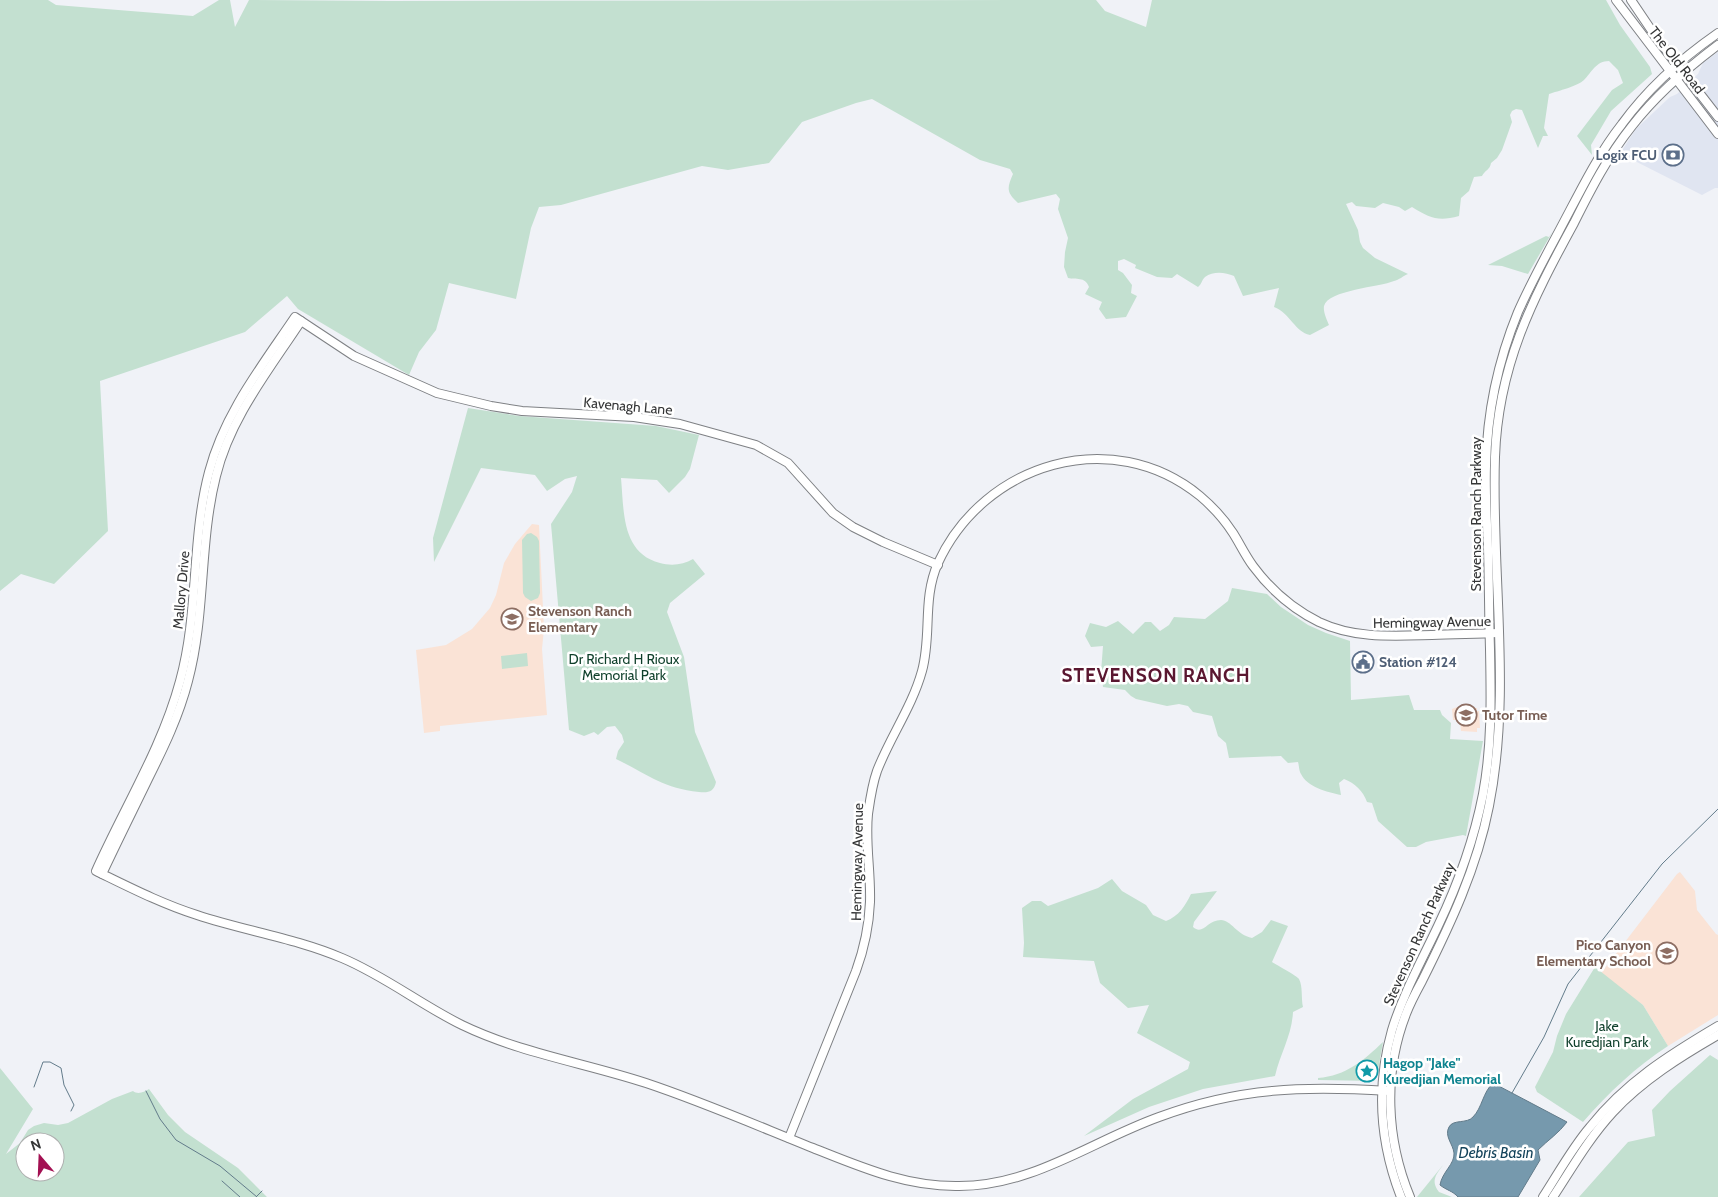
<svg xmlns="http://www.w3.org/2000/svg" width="1718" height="1197" font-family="Cabin,sans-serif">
<rect width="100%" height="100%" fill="#f0f2f7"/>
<path fill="#e0e5f1" d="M1718,52V188H1715L1702,195L1625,156L1621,152L1636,129L1670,97L1677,94L1698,74L1703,63Z"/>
<g fill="#fae3d6">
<path d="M532,524L539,525L544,629L542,649L547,715L440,726V731L424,733L416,650L446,645L472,629L490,608L496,595L504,563L515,544Z"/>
<path d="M1457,707L1477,708V711H1479L1480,728H1477V732L1461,731L1460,720H1453L1452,709Z"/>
<path d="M1680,872L1695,891L1697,910L1716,934L1718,935V1015L1668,1046L1643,1005L1601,974L1602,972L1677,874Z"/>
</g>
<g fill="#c3e0d0" fill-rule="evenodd">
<path d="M0,0H48L56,5L193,16L219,0H230L235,27L249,0L390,1L1096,0L1105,11L1146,27L1152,0H1606L1620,25L1650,67L1652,74L1611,111L1591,145L1592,155L1577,136L1612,90L1623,83L1618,70L1609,61C1596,61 1592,72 1584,80C1578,86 1558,91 1549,94L1544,128L1548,136H1543L1538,148L1522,110L1516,109L1512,111L1510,115L1512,122L1502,150L1497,158L1491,163C1490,170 1485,170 1482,176L1474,177L1469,191L1461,198L1459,216C1438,222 1430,218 1412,207L1405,211L1399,207L1383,203L1375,208L1356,206L1352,202L1346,204L1358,230L1360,242L1363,248L1375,258L1408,274C1403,276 1399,280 1394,281C1380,287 1328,290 1324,306C1323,312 1327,320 1329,325L1310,335C1295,332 1290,313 1274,307L1279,288L1243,296L1234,276C1225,272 1213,271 1205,277C1201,281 1202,284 1198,287L1177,274L1172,278L1157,277L1135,268L1136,265L1124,259L1118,261V270L1123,273L1132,285L1131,293L1137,296L1126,317L1106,319L1099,309L1102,302L1085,294L1089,287C1085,276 1076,280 1068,278L1064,267L1065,252L1068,238L1058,209L1060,199L1056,194L1018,203C1006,192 1007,188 1013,174L1010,169L980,160L872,99L856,103L802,122L769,163L728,170L702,166L561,205L539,207L531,228L516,299L449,283L436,330L419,352L409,375L298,309L287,296L245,332L100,381L108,531L54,584L21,574L0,591Z"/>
<path d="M1553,231L1528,274L1502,266L1488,265L1546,236L1549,237Z"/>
<path d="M468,408L519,416L656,426L699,435L690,469L685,477L669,493L657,480L621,478C624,510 621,553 660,563C671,566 683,565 693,559L705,574L670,603L667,612L684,657L695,732L716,782C714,792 708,793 699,792C662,788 647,774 616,759L618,751L624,742L622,735L615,726L607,727L598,735L594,732L584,736L569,730L551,524L572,492L577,476L565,479L547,491L535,475L481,468L434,562L433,538Z"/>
<path d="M531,533L537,537L539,541L540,593L538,598L531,601L525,597L523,593L522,540L527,534Z"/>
<path d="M1232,588L1267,594L1281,607L1308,625L1326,633L1350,641L1351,700L1409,695L1414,710H1440L1442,715L1451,723L1450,739L1483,741L1466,836L1463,835L1426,842L1416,847H1407L1378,821L1372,803L1367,802C1363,791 1355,783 1344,779L1339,783L1341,795C1327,792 1307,787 1301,774C1299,771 1299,765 1298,762L1288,763L1281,756L1229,758L1226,743L1218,736L1212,716L1193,712L1188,706L1179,704L1167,706L1136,699L1131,696L1125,690L1103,687L1101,672L1103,646L1091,647L1085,636L1090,623L1106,627L1118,621L1133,634L1145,622H1151L1160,631L1169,625L1174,617L1205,619L1228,601Z"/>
<path d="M527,653L528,666L502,669L501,656Z"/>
<path d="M1112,879L1122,891L1146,905L1153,915L1166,921C1179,916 1185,906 1191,894L1217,891L1194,922L1193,927C1203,936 1207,920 1221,920C1231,920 1237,935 1252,938L1262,932L1271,920L1288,926L1272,962C1277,965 1297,976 1299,979C1303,986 1301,999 1303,1007L1293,1012C1292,1035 1280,1054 1275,1076L1203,1089L1149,1107L1084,1136L1133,1099L1188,1069L1190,1062L1137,1033L1149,1005L1128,1008L1100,983L1094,961L1023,957L1024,943L1022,908L1032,901H1041L1048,906L1098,888Z"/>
<path d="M1595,967L1643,1005L1668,1046C1636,1067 1609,1092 1583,1122L1537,1092L1535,1087L1553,1052L1557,1036L1566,1014Z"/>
<path d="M1383,1042L1377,1076L1374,1081L1318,1080V1078C1346,1076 1364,1060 1383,1042Z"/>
<path d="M1710,1055L1718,1060V1197H1579L1628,1142L1655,1136L1652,1110L1670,1091Z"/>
<path d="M0,1068L33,1109L6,1154L20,1143L28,1130L34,1126L44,1123L58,1125L68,1123L112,1099L133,1091C138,1095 144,1092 149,1089L168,1115L185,1132L238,1168L267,1197H0ZM25,1142H55V1172H25Z"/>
<path d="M1443,1165C1437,1174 1430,1180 1439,1192L1452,1197H1417Z"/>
</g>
<path fill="#7699ad" stroke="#627b8a" d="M1493,1083L1567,1122C1559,1133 1548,1140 1538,1150L1540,1160L1518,1197H1458C1453,1191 1446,1190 1440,1185C1442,1172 1455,1164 1454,1153C1453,1144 1444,1136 1449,1127C1453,1119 1467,1124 1473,1117C1482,1108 1483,1092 1493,1083Z"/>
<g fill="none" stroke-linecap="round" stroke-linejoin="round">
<g stroke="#627b8a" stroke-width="1">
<path d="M34,1087L43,1062H50L61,1068L64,1085L74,1105L71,1111"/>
<path d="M146,1091L160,1119L176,1140L220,1166L257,1197"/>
<path d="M1512,1093L1544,1037L1568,984L1662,864L1718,809"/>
<path d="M222,1181L240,1197"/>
<path d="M256,1197L262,1191"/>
</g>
<g stroke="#7e8084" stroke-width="10">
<g id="major">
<path d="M1616,0L1718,134"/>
<path d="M1631,0L1656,37L1718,117"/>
<path d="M938,565L883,542L853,527L833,513L788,463L756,445L680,424L634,417L522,411L491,406L437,393L354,356L295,317C262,366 224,414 209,472C191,540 199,613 180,681C162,748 124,808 96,871C129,887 162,904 197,915C245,931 295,938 342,958C385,976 421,1005 462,1025C520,1053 585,1063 646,1083C703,1102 758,1126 813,1148C861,1167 906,1187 959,1186C1033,1186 1092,1141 1159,1117C1239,1087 1305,1086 1389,1091"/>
<path d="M102,874C117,842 133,810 148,779C164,747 179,716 188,681C206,614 199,543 216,476C230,418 269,370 301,321"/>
<path d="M789,1138L856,971C864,949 869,926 870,902C871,872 865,843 868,814C870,800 872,785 877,771C890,737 912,707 922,671C932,635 922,599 938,563C984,463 1112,424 1200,496C1213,507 1224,519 1233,533C1240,544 1245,555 1253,566C1270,589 1293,609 1319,622C1355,639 1394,636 1432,635C1454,634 1476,634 1498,633"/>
<path d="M1401,1197C1380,1143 1376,1086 1392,1030C1403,994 1422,960 1438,926C1458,884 1474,840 1483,794C1492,746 1491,698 1490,649C1489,616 1489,582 1488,548C1487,521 1485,493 1486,466C1487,413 1498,361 1518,312C1530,285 1544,259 1558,233C1578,196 1596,157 1622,124C1648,88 1682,58 1718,33"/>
<path d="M1410,1197C1386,1139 1383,1073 1406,1014C1410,1003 1416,992 1422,981C1450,925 1477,868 1489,806C1512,691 1491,573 1495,457C1498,366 1532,300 1574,223C1591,189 1608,156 1632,126C1656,95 1686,69 1718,45"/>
<path d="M1543,1197C1558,1174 1572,1148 1590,1127C1626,1082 1669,1055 1718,1026"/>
<path d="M1553,1197C1572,1168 1589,1138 1613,1112C1643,1080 1680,1057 1718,1035"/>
</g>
</g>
<use href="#major" stroke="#fff" stroke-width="8"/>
</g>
<defs>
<g id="bank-ring" transform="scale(1.125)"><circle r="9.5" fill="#fff" stroke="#5c6f8a" stroke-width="1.5"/><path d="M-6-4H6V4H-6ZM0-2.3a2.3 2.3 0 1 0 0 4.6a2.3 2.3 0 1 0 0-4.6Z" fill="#5c6f8a"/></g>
<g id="school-ring" transform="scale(1.125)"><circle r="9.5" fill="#fff" stroke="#8d6e63" stroke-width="1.5"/><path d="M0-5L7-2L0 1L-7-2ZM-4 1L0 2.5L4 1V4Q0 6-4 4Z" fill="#8d6e63"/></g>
<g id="civic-ring" transform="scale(1.125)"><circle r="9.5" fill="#fff" stroke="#5c6f8a" stroke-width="1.5"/><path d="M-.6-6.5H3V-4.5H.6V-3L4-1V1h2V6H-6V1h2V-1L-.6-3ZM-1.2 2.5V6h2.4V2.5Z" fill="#5c6f8a"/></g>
<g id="sight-ring" transform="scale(1.125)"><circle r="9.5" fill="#fff" stroke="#0f9aa8" stroke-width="1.5"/><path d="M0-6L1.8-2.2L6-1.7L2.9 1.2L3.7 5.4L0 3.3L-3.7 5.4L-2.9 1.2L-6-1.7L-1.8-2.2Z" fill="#0f9aa8"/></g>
</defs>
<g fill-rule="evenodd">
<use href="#bank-ring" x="1673" y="155"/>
<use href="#school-ring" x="512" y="619"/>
<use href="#civic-ring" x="1363" y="662"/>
<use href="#school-ring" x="1466" y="715"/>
<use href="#school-ring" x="1667" y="953"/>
<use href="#sight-ring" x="1367" y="1071"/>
</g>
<g text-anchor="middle" stroke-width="5" stroke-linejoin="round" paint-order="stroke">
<g font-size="14" fill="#353637" stroke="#fff">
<text transform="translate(1677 60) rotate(52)" y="5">The Old Road</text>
<text transform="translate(628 406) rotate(5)" y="5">Kavenagh Lane</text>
<text transform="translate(1476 514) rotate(-90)" y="5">Stevenson Ranch Parkway</text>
<text transform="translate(181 590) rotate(-85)" y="5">Mallory Drive</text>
<text transform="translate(1432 622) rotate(-1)" y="5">Hemingway Avenue</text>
<text transform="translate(857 862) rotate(-89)" y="5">Hemingway Avenue</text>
<text transform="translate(1419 934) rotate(-66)" y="5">Stevenson Ranch Parkway</text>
</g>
<g font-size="14" font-weight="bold" fill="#4e5e75" stroke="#fff" text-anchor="end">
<text x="1657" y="160">Logix FCU</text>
<text x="1379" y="667" text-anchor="start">Station #124</text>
</g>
<g font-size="14" font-weight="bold" fill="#785e54" stroke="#fff" text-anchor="start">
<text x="528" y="616">Stevenson Ranch<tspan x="528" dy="16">Elementary</tspan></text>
<text x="1482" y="720">Tutor Time</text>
<text x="1651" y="950" text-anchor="end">Pico Canyon<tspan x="1651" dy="16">Elementary School</tspan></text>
</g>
<g font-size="14" fill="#0e3f2a" stroke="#fff">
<text x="624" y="664">Dr Richard H Rioux<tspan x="624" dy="16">Memorial Park</tspan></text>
<text x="1607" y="1031">Jake<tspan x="1607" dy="16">Kuredjian Park</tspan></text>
</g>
<g font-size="14" font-weight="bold" fill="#0d838f" stroke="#fff" text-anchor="start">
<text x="1383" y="1068">Hagop "Jake"<tspan x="1383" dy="16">Kuredjian Memorial</tspan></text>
</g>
<g font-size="15" font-style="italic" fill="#14435a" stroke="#fff">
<text x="1496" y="1158">Debris Basin</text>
</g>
<g font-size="19" font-weight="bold" letter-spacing="1" fill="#5a1730" stroke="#fff">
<text x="1156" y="682">STEVENSON RANCH</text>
</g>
</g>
<g transform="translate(40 1157) rotate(341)"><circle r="24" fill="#ffffff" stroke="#aeafaf"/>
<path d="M0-4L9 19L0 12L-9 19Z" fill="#a31052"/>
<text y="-8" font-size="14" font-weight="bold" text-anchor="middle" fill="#353637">N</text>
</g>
</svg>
